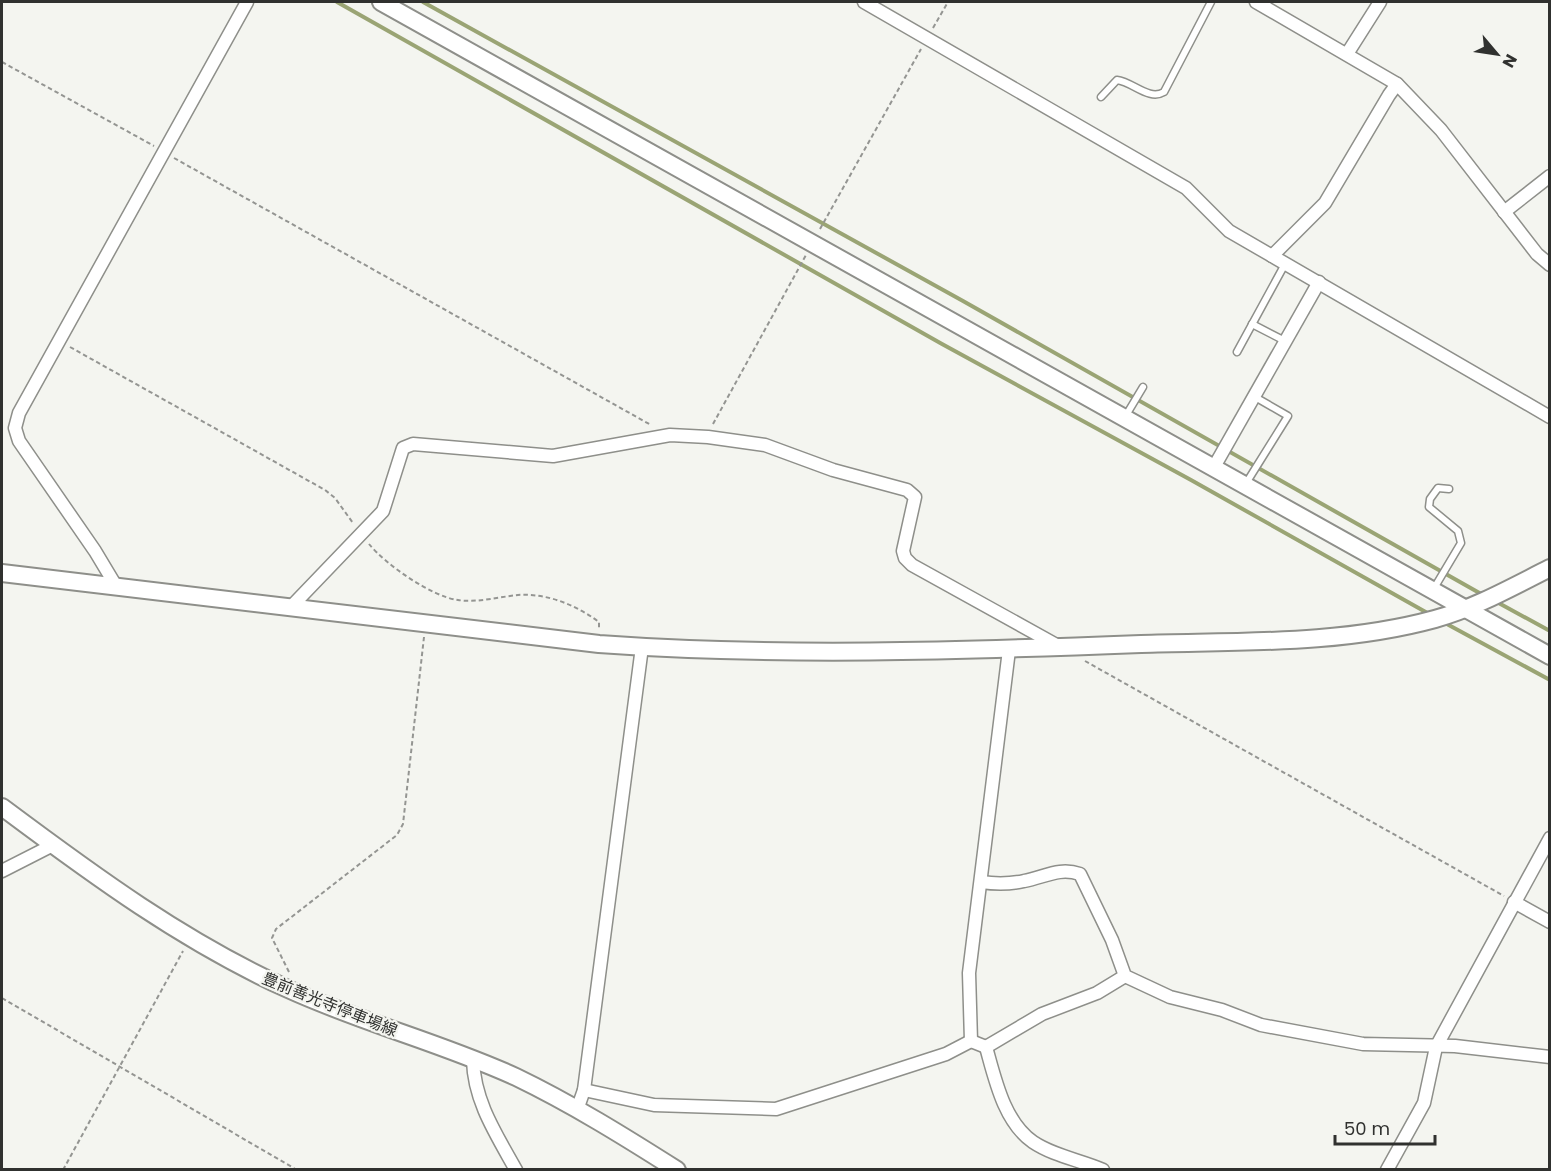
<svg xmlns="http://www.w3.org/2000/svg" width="1551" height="1171" font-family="Poppins,'Noto Sans JP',sans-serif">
<rect width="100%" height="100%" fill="#f4f5f0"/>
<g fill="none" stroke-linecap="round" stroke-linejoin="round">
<g stroke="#9aa474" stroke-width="4">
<path d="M337,2L942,344L1191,480L1431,615"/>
<path d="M423,2L963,301L1483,595"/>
<path d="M1495,601L1550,631"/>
<path d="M1445,623L1550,680"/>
</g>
<g stroke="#8e8f8a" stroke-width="9">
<g id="lane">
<path d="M1101,97L1117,80C1133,82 1149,101 1164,92L1211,2"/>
<path d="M1252,324L1285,341"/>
<path d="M1237,352L1285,264"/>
<path d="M1125,417L1143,387"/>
<path d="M1245,485L1288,416L1255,397"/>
<path d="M1433,590L1461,543L1458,531L1429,507L1430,499L1438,488L1449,489"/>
</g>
</g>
<g stroke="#8e8f8a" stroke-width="15">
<g id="street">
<path d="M864,2L1186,188L1229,231L1550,417"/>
<path d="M1256,2L1397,84L1441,130L1537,254L1550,265"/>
<path d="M1347,54L1380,2"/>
<path d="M1504,212L1550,176"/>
<path d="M1272,256L1325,203L1389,95L1397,84"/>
<path d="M1214,467L1319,282"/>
<path d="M116,586L95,551L19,441L15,428L19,413L247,2"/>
<path d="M290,608L383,511L403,448L413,444L553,456L670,435L708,437L765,445L833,470L907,490L915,497L903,551L905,558L912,565L1060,647"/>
<path d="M2,871L53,845"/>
<path d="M981,882C995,884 1010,884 1024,881C1045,877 1059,867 1080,874L1112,940L1125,976L1170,997L1222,1010L1261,1025L1363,1044L1455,1046L1550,1057"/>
<path d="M1514,902L1550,922"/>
<path d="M971,1041L969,973L1009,650"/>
<path d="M986,1047C995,1079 1004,1122 1033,1142C1054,1156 1080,1160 1103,1170"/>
<path d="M986,1047L1042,1014L1097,993L1125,976"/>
<path d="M473,1060C474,1101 496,1134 516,1170"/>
<path d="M584,1090L654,1105L776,1109L946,1054L971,1041L986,1047"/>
<path d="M577,1110L584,1090L642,647"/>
<path d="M1387,1170L1424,1103L1436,1047L1550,838"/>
</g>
</g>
<g stroke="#8e8f8a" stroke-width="20">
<g id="secondary">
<path d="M381,2L1550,656"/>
<path d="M2,573L599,644C779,657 960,651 1141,644C1239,641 1340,645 1435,619C1475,608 1512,587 1550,568"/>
<path d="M2,807C93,875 184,942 288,989C362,1023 442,1043 516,1077C572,1104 625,1137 677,1170"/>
</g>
</g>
<g stroke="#949592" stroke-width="2" stroke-dasharray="4.5 3" stroke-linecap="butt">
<path d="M933,28L948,2"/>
<path d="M2,62L154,146"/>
<path d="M174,158L651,425"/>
<path d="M820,229L921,49"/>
<path d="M70,347L325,490L335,498L353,523"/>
<path d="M713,424L806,255"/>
<path d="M369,544C385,564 432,597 458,600C477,603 498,597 518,595C547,593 576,605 599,622V629"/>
<path d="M1085,661L1504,896"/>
<path d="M289,972L272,938L276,929L397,835L403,824L424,637"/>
<path d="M2,998L297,1170"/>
<path d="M63,1170L183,951"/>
</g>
<use href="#lane" stroke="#fff" stroke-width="6"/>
<use href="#street" stroke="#fff" stroke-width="12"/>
<use href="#secondary" stroke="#fff" stroke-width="16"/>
</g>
<g text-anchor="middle" stroke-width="4.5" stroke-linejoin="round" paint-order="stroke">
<g font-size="16" fill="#30312f" stroke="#f4f5f0">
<text transform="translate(330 1004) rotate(22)" y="6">豊前善光寺停車場線</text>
</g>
</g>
<rect width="1551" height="1171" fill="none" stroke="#30312f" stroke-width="6"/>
<g transform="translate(1497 54) rotate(119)" stroke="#f4f5f0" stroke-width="4.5" paint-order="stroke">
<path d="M0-4.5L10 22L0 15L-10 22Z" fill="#30312f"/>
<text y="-9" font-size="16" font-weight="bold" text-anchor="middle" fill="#30312f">N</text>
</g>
<path d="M1335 1135v9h100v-9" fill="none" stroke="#30312f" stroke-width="3"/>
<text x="1344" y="1135" font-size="18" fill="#30312f" stroke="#f4f5f0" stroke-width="4.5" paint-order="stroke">50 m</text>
</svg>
